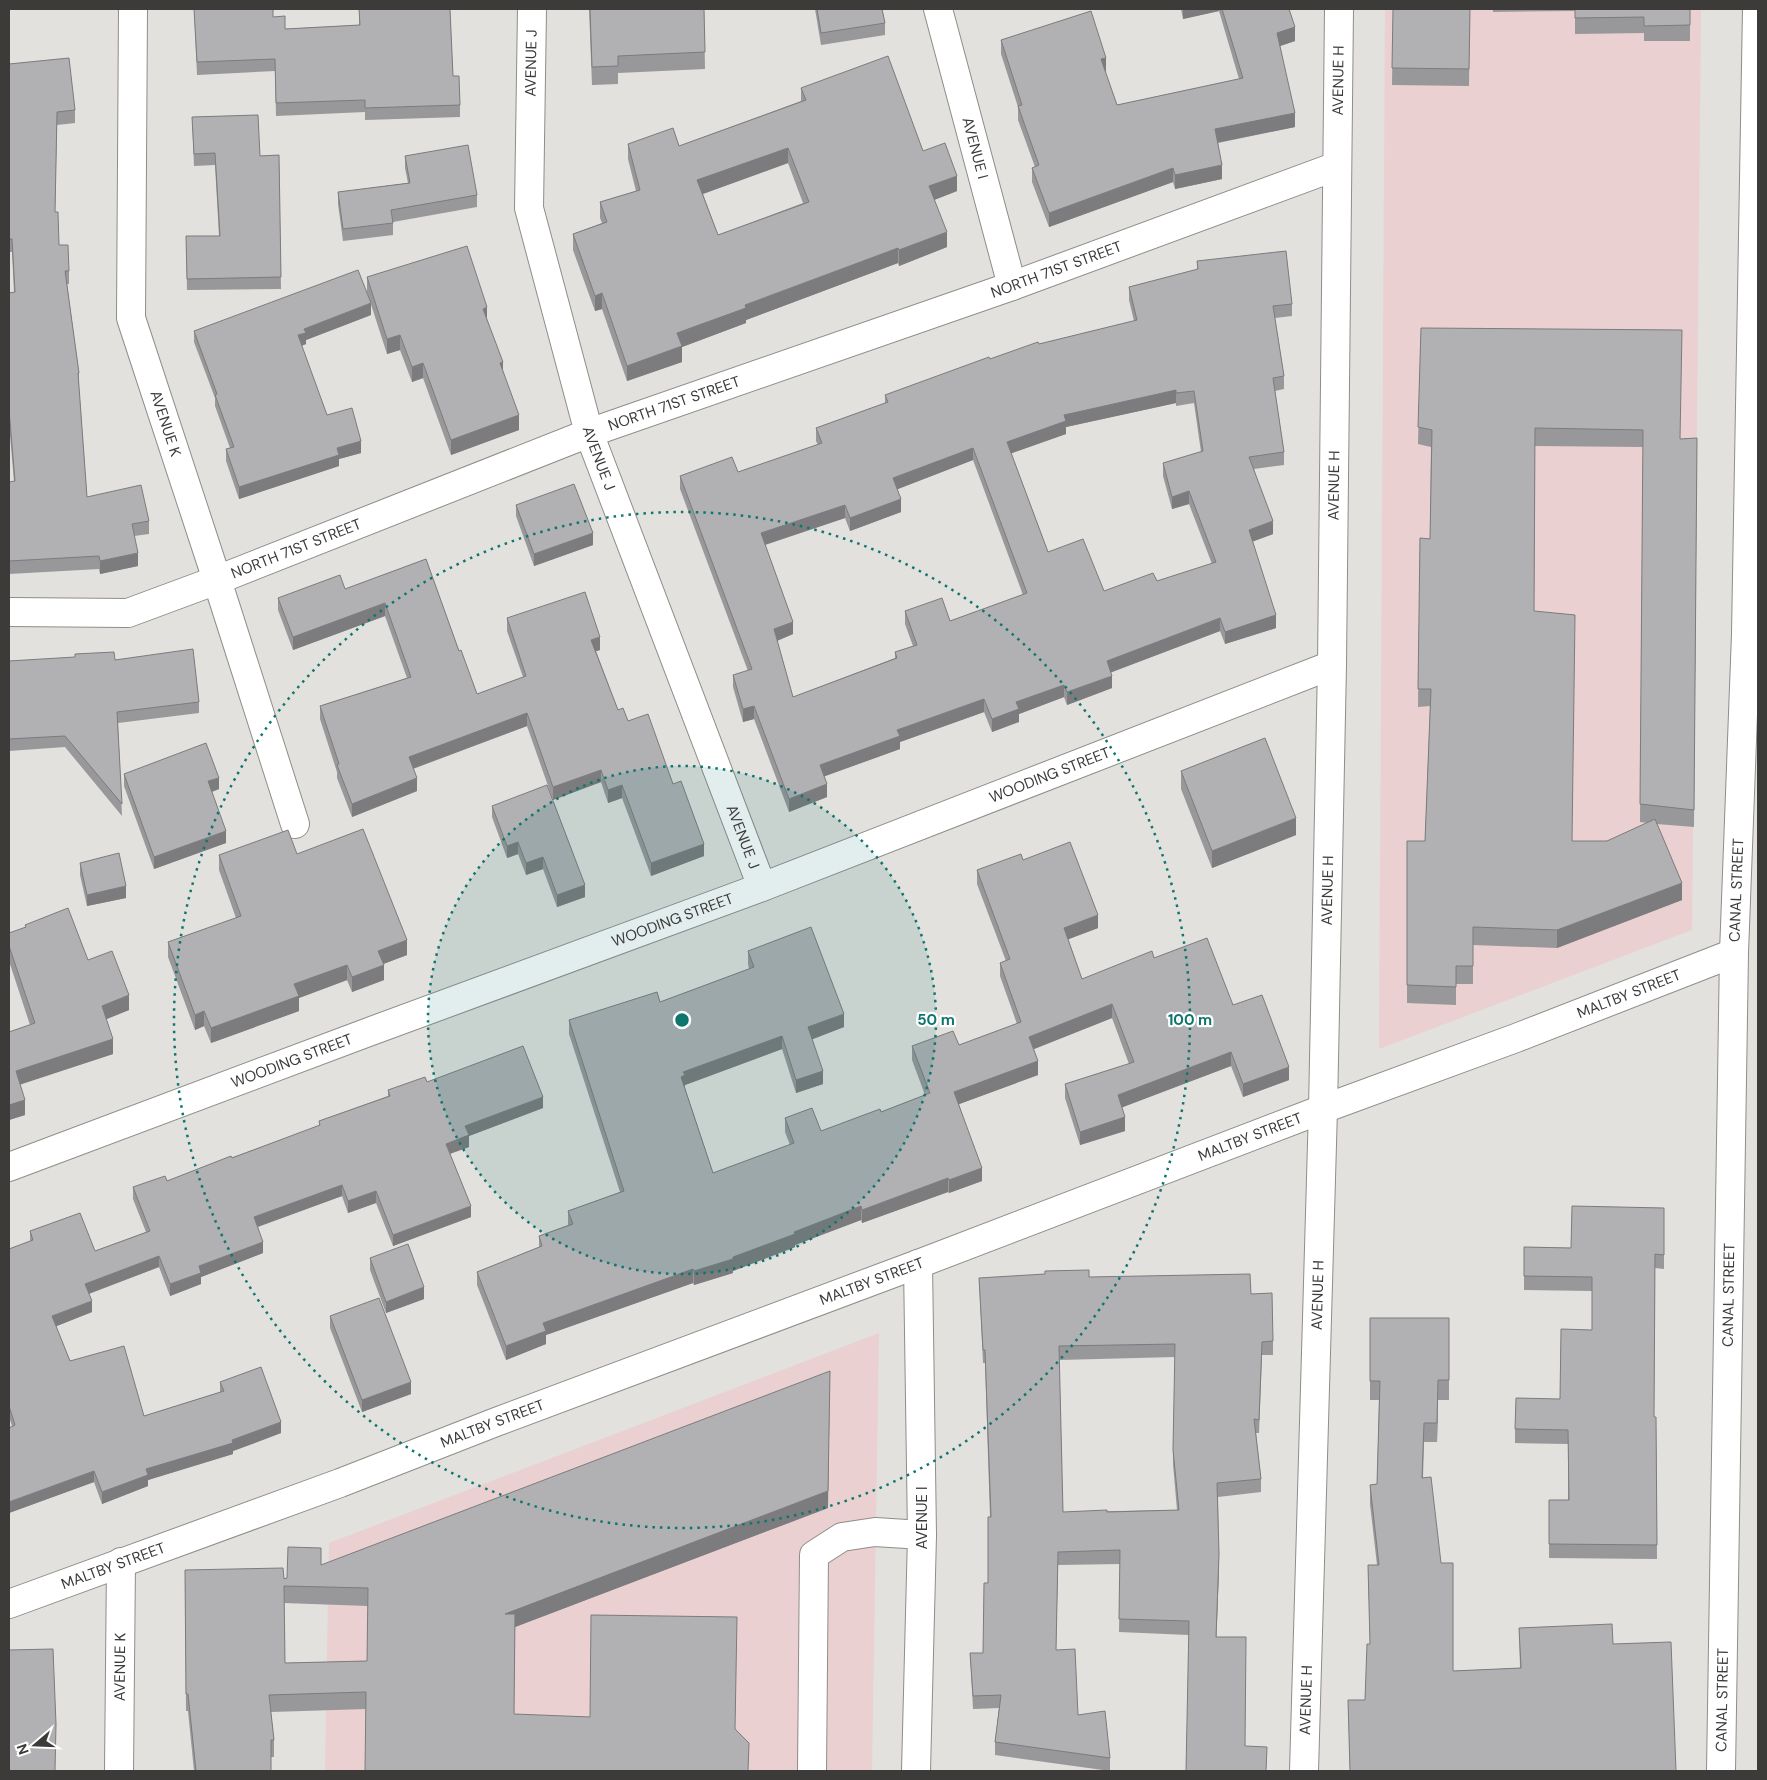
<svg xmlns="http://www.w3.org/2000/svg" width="1767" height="1780" font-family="'DM Sans',sans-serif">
<rect width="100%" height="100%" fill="#e2e1dd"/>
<g fill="#ead0d0">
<path d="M1385,9H1701L1692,930L1379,1049Z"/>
<path d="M879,1333L872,1771H325L329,1543Z"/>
</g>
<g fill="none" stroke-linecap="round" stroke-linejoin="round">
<g stroke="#8f8d8a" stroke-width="30">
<g id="minor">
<path id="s1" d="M133,9L131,318L217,580L295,824"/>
<path id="s2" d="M532,9L529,208L589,433L762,887"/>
<path id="s3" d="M938,9L1012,286"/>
<path id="s4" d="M9,612L128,613L217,580L589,433L1012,286L1337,166"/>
<path id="s5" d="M9,1167L366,1033L762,887L1332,665"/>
<path id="s6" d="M9,1604L340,1483L496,1422L918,1264L1323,1109L1516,1038L1734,953"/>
<path id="s7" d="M119,1771L121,1562"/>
<path d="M812,1771L814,1555L842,1537L875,1532L922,1535"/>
<path d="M916,1771L922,1535L918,1264"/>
<path id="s8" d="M1304,1771L1323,1109L1332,665L1339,9"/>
<path id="s9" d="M1721,1771L1734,953L1746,634L1757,9"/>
</g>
</g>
<use href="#minor" stroke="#fff" stroke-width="28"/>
</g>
<g fill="#98979a" fill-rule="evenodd">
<path d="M194,9H273V17L285,29L359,25V9H450L453,76L460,105V117L365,120V112L276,116L275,71L197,75Z"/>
<path d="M589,9H704L705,69L618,73V84L592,85Z"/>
<path d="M815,9H882L885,23V35L821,45Z"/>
<path d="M1181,9H1289L1295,41L1280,46L1295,127L1218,143L1222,179L1175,189L1173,182L1049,227L1032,182V168L1035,167L1018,120V107L1001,54V40L1106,72H1105L1117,105L1239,79L1219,11L1183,19Z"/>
<path d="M1393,9H1470L1469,86L1392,85Z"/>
<path d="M1493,9H1690V41H1644V33L1575,34V11L1493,12Z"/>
<path d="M9,64L75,110V123L57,125L55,212L59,245L69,271V284H67L79,373V386L87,497L149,521V534L134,536L138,566L100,574L99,569L9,574V482H14L9,423V293L14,292L12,252H9Z"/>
<path d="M801,88L923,151L957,191L934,200L947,247L899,266L898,263L746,320V323L682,347V362L627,381L602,309L595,311L573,250V234L602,223L600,218V202L636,191L628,159V144L679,146L801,101ZM788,163L803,203L718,235L703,194Z"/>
<path d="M192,117L260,156L279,155L281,289L187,290L186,236H219L215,165L194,166Z"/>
<path d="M405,156L477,195V207L393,222V235L343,241L338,204V192L408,183L405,168Z"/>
<path d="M1197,261L1292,304V316L1275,318L1284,376V389L1275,391L1284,452V465L1254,469L1273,534L1252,541L1276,628L1225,644L1220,631L1111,672L1112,688L1067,705L1064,697L1019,714V722L992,732L984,712L900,742V749L824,776L827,797L789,812L754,719L743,722L733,687V675L748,671L680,489V476L738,472L818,445L816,441V428L885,403V395L990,359L1039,344L1134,321L1129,300V287L1197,270ZM1176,403V406L1194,403L1201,452L1163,463V476L1172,509L1189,504L1212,564L1157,581L1104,591L1048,552L1011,453L1066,434V427ZM973,460L1023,595L950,621L905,611V624L913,646L895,652V658L793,697L777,641L793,634L765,545L845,518L850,531L901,512L897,489Z"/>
<path d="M367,277L487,319L503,371L519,430L451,455L423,378L412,382L400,350L387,354L367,292Z"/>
<path d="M371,315L306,340V344L301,346L327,415L361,453L339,459V466L239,499L226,461V449L230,448L215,406V398L194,342V331Z"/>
<path d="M1421,328L1680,439L1697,438L1694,827L1657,824L1682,900L1557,948L1473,945V984H1456V1005L1407,1003V841H1425L1430,706L1418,707L1420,538L1430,539L1431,447L1418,444ZM1535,446L1643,447L1640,822L1648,823L1607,841H1572L1534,611Z"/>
<path d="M516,505L593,545L534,566L516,516Z"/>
<path d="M426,559L459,651L477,694L523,677L507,631V618L600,650L596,651L618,710L628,721L673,784L704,856L651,876L622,798L608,803L601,782L553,800L527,726L413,769L417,791L352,817L337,778V772L320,719V706L407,678L385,616L293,650L278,610V598L345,589Z"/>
<path d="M115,660L199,702V713L118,723L122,816L65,747L9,751V661Z"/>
<path d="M1181,771L1296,835L1212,868L1181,789Z"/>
<path d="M124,774L219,789L212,792L226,843L154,869L124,786Z"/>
<path d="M492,806L585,897L557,907L543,869L526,875L518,854L507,858L492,817Z"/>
<path d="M297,854L407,955L383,964L384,980L352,992L347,980L299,998V1011L211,1043L204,1026L195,1030L168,957V942L236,918L219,870V855Z"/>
<path d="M1023,860L1098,928L1068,939L1082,979L1154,958L1233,1005L1289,1080L1243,1097L1231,1066L1122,1107L1125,1131L1080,1145L1065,1098V1084L1129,1064L1112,1018L1034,1049L1038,1075L959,1104L982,1181L949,1193L948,1192L862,1223L861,1220L795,1245V1247L733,1271V1273L694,1285L693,1283L546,1335V1344L506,1360L477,1285V1272L539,1247V1236L568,1225V1211L620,1192L569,1034V1020L660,1002L749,969L748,964V951L844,1027L812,1039L823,1084L796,1093L782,1049L685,1085V1088L713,1173L790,1145L785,1132V1118L821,1131L881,1112L925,1095L912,1060V1046L959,1045L1017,1024L1000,976V963L1006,961L977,884V870Z"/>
<path d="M80,863L126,898L87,906L80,875Z"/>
<path d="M25,925L88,960L129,1010L106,1019L113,1054L20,1084L25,1115L9,1120V1032L30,1025L9,961V933L25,928Z"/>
<path d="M427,1082L543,1108L469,1136V1147L450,1154L471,1217L393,1246L376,1203L348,1213L342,1196L258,1227L263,1253L201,1277V1284L170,1296L159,1267L89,1294L92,1312L56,1326L70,1361L144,1416L220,1392V1382L281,1433L233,1451V1454L148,1480V1486L102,1504L94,1482L9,1513V1428L12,1426L9,1417V1249L30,1241V1231L95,1251L146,1232L133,1199V1187L167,1181L319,1126V1121L388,1096V1090Z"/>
<path d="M1664,1208V1269L1655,1268L1654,1417H1656L1657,1559L1549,1558V1500H1568V1444L1515,1443V1429L1560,1399L1592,1330V1291L1524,1290V1247L1571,1248Z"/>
<path d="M370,1258L424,1299L386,1313L370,1270Z"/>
<path d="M1089,1277L1251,1294L1273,1341V1355H1262L1259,1433H1256L1261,1479V1492L1218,1497L1219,1568L1216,1637L1186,1771L1189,1635L1119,1632L1120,1564L1058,1565L1056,1650L1078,1715L1110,1758V1771L995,1755V1742L999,1708L973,1709L970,1653H983L988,1583L990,1517L985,1363H983L979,1278ZM1175,1357L1173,1464L1177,1510L1063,1512L1059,1360Z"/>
<path d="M330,1316L411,1394L362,1412L330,1328Z"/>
<path d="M1449,1318V1400H1438L1437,1442H1424L1423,1478L1453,1671L1520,1668L1519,1628L1613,1644L1676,1771H1350L1348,1700H1365L1370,1644L1368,1565H1377L1370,1504V1485L1377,1484L1379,1400H1370V1381Z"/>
<path d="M828,1508L515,1627L514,1714L736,1729L749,1760L366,1709L271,1712L274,1740V1757H271V1771H194L188,1711H186L185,1570L284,1579L321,1565ZM284,1603L368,1606L367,1661L285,1663Z"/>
</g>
<g fill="#7c7b7d">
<path d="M1183,9H1219V11L1183,19Z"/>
<path d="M1295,27V41L1277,47V33Z"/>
<path d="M1106,58V72L1101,73V59Z"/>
<path d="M1295,113V127L1215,143V129Z"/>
<path d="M788,148V163L697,196V180Z"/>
<path d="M1222,165V179L1175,189V175Z"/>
<path d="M1173,168V182L1049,227V213Z"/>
<path d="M957,176V191L929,202V186Z"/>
<path d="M947,232V247L899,266V250Z"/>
<path d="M898,248V263L746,320V323L682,347V362L627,381V366L677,333L745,305Z"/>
<path d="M602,293V309L595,311V296Z"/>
<path d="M371,303V315L306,340V344L298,347V335L304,329Z"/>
<path d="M487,307V322L483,309Z"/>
<path d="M400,335V350L387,354V339Z"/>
<path d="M503,362V377L500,363Z"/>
<path d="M423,363V378L412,382V367Z"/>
<path d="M1176,390V403L1066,427V434L1007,455V442L1064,415Z"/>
<path d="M519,415V430L451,455V440Z"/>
<path d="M361,441V453L339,459V466L239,499V487L337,448Z"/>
<path d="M973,448V460L893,491V478Z"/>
<path d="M1189,491V504L1172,509V497Z"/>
<path d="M901,499V512L850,531V518Z"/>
<path d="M845,505V518L761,546V533Z"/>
<path d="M1273,521V534L1249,543V530Z"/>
<path d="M593,533V545L534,566V554Z"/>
<path d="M138,553V566L100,574V561Z"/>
<path d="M385,603V616L293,650V637Z"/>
<path d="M1276,615V628L1225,644V632Z"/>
<path d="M1220,618V631L1107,674V661Z"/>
<path d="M793,622V634L774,642V629Z"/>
<path d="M600,637V650L591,653V640Z"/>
<path d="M1112,676V688L1067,705V692Z"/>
<path d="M1064,685V697L1019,714V722L992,732V719L1016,702Z"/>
<path d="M984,699V712L900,742V749L820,778V765L897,730Z"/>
<path d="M754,706V719L743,722V709Z"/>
<path d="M527,713V726L409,770V757Z"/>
<path d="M601,770V782L553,800V787Z"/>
<path d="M219,778V789L208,793V781Z"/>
<path d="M417,778V791L352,817V804Z"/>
<path d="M827,784V797L789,812V799Z"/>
<path d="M622,785V798L608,803V790Z"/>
<path d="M1296,818V835L1212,868V851Z"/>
<path d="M226,831V843L154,869V857Z"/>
<path d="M518,842V854L507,858V846Z"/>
<path d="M704,844V856L651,876V863Z"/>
<path d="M543,857V869L526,875V863Z"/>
<path d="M1682,883V900L1557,948V930Z"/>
<path d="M585,885V897L557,907V895Z"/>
<path d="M126,886V898L87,906V895Z"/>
<path d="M1098,915V928L1064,941V928Z"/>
<path d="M407,940V955L378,966V951Z"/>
<path d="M347,965V980L299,998V1011L211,1043V1028L294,984Z"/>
<path d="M384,965V980L352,992V977Z"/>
<path d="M129,995V1010L102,1021V1006Z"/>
<path d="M1112,1004V1018L1029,1051V1037Z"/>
<path d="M204,1011V1026L195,1030V1015Z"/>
<path d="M844,1014V1027L808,1041V1027Z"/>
<path d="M782,1036V1049L685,1085V1089L681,1077L683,1072Z"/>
<path d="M113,1039V1054L16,1086V1071Z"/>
<path d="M1231,1052V1066L1118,1109V1095Z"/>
<path d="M1038,1061V1075L954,1106V1092Z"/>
<path d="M1289,1067V1080L1243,1097V1084Z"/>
<path d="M823,1071V1084L796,1093V1080Z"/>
<path d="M543,1097V1108L469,1136V1147L446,1155V1144L465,1126Z"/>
<path d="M25,1100V1115L9,1120V1105Z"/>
<path d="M1125,1117V1131L1080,1145V1132Z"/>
<path d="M982,1168V1181L949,1193V1180Z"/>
<path d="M948,1178V1192L862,1223V1210Z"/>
<path d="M342,1185V1196L254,1228V1217Z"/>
<path d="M376,1191V1203L348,1213V1201Z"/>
<path d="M471,1206V1217L393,1246V1235Z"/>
<path d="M861,1206V1220L795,1245V1247L733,1271V1273L694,1285V1271L733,1257L794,1232Z"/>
<path d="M263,1242V1253L201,1277V1284L170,1296V1284L199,1266Z"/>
<path d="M159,1256V1267L85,1295V1284Z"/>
<path d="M693,1269V1283L546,1335V1344L506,1360V1346L543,1323Z"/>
<path d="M424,1287V1299L386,1313V1302Z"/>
<path d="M92,1301V1312L52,1328V1316Z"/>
<path d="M830,1371L828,1508L515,1627L505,1614Z"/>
<path d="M1438,1380V1400L1437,1442V1423Z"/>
<path d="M411,1382V1394L362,1412V1400Z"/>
<path d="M281,1422V1433L233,1451V1454L148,1480V1486L102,1504V1492L146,1469L232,1440Z"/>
<path d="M94,1471V1482L9,1513V1502Z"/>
<path d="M1219,1554V1568L1216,1650V1637Z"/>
</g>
<g fill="#b1b0b3" stroke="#7c7b7d" fill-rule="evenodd">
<path d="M194,9H273V17L285,16V29L360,25L359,9H450L453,76H459L460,105L365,108V100L276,103L275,59L197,62Z"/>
<path d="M590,9H704L705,52L618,56V66L592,67Z"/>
<path d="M817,9H882L885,23L821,33Z"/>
<path d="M1222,9H1289L1295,27L1277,33L1295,113L1215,129L1222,165L1175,175L1173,168L1049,213L1032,168L1039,165L1018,106L1022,105L1001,40L1091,11L1106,58L1101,59L1117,105L1243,78Z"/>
<path d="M1393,9H1470L1469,69L1392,68Z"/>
<path d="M1575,9H1690V25L1644,26V17L1575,18Z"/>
<path d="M888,56L923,151L945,143L957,176L929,186L947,232L899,250L898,248L745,305L746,308L677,333L682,346L627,366L602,293L595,296L573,234L607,222L600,202L640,190L628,144L673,128L679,146L806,100L801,88ZM788,148L809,202L718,235L697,180Z"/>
<path d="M69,58L75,110L57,112L55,212H58L59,245H68L69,271H65L79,373H78L87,497L141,485L149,521L132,524L138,553L100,561L99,556L9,561V482L15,481L9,410V293L15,292L12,239H9V64Z"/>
<path d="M258,115L260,156L279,155L281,277L187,279L186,236H220L215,153L194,154L192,117Z"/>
<path d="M468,145L477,195L391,210L393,223L343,229L338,192L410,183L405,156Z"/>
<path d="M467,246L487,307L483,309L503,362L500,363L519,415L451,440L423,363L412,367L400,335L387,339L367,277Z"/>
<path d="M1286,251L1292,304L1273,306L1284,376L1273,378L1284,452L1249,457L1273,521L1249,530L1276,615L1225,632L1220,618L1107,661L1112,676L1067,692L1064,685L1016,702L1019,709L992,719L984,699L897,730L900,736L820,765L827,784L789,799L754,706L743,709L733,675L752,669L680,476L732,457L738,472L822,443L816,428L888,402L885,395L989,357L990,359L1038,342L1039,344L1137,320L1129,287L1198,269L1197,261ZM1176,390V393L1194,391L1203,451L1163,463L1172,497L1189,491L1216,562L1157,581L1153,573L1104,591L1083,539L1048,552L1007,442L1066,421L1064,415ZM973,448L1027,593L950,621L942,598L905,611L917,645L895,652L897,658L793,697L774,629L793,622L761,533L845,505L850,518L901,499L893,478Z"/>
<path d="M358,270L371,303L304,329L306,333L298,335L327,415L352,408L361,441L337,448L339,455L239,487L226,449L234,447L215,395L217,394L194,331Z"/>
<path d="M1421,328L1682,330L1680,439L1697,438L1694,810L1640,804L1643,430L1535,428L1534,611L1575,615L1572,841H1607L1655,819L1682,883L1557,930L1473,927V966H1456V987L1407,985V841H1425L1431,689H1418L1420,538L1430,539L1432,430L1418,427Z"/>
<path d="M574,484L593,533L534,554L516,505Z"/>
<path d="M426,559L459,651L461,650L477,694L526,676L507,618L585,592L600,637L591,640L618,710L623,708L628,721L648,714L673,784L681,781L704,844L651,863L622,785L608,790L601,770L553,787L527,713L409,757L417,778L352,804L337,765L339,764L320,706L411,677L385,603L293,637L278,598L340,575L345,589Z"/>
<path d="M193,649L199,702L117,712L122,804L65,736L9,739V661L75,657V654L114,652L115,660Z"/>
<path d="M1265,738L1296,818L1212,851L1181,771Z"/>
<path d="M206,743L219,778L208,781L226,831L154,857L124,774Z"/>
<path d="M547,785L585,885L557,895L543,857L526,863L518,842L507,846L492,806Z"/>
<path d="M363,829L407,940L378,951L384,965L352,977L347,965L294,984L299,996L211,1028L204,1011L195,1015L168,942L241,916L219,855L288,830L297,854Z"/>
<path d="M1070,842L1098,915L1064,928L1082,979L1152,951L1154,958L1207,938L1233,1005L1262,995L1289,1067L1243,1084L1231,1052L1118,1095L1125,1117L1080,1132L1065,1084L1134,1062L1112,1004L1029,1037L1038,1061L954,1092L982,1168L949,1180L948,1178L862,1210L861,1206L794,1232L795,1234L733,1257V1259L694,1271L693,1269L543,1323L546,1331L506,1346L477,1272L542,1246L539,1236L573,1224L568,1211L624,1191L569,1020L657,992L660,1002L754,967L748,951L811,927L844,1014L808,1027L823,1071L796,1080L782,1036L683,1072L685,1075L681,1077L713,1173L794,1143L785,1118L812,1108L821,1131L880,1109L881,1112L930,1093L912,1046L953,1031L959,1045L1021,1022L1000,963L1010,959L977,870L1021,854L1023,860Z"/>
<path d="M119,853L126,886L87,895L80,863Z"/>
<path d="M68,908L88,960L112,951L129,995L102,1006L113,1039L16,1071L25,1100L9,1105V1032L35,1023L9,946V933L26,927L25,925Z"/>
<path d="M523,1046L543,1097L465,1126L469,1135L446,1144L471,1206L393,1235L376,1191L348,1201L342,1185L254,1217L263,1242L199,1266L201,1273L170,1284L159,1256L85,1284L92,1301L52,1316L70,1361L124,1346L144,1416L224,1391L220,1382L261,1367L281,1422L232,1440L233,1443L146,1469L148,1475L102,1492L94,1471L9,1502V1428L15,1425L9,1406V1249L33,1240L30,1231L80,1213L95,1251L150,1231L133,1187L165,1176L167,1181L231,1156L232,1158L320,1125L319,1121L390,1096L388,1090L425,1077L427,1082Z"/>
<path d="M1572,1206L1664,1208V1255L1655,1254L1654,1417H1656L1657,1545L1549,1544V1500H1569L1568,1430L1515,1429L1516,1398L1560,1399L1561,1329L1592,1330V1277L1524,1276V1247L1571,1248Z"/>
<path d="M408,1244L424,1287L386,1302L370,1258Z"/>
<path d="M1089,1270V1277L1250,1274L1251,1294L1272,1293L1273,1341L1262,1342L1259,1420L1254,1419L1261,1479L1217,1483L1219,1554L1216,1637H1246L1245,1746L1267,1747L1266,1771H1186L1189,1621L1119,1619L1120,1550L1058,1552L1056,1650L1075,1649L1078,1715L1105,1711L1110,1758L995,1742L1001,1695L973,1696L970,1653H983L984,1583H988V1517H991L985,1350H983L979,1278L1045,1274V1271ZM1175,1344L1173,1450L1179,1510L1107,1512V1510L1063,1512L1059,1346Z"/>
<path d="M379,1298L411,1382L362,1400L330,1316Z"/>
<path d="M1370,1318H1449V1380H1438L1437,1423H1424L1422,1478L1431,1477L1441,1563H1453V1671L1521,1668L1519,1628L1612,1624L1613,1644L1671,1642L1676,1771H1350L1348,1700H1365L1367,1644H1370L1368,1565H1379L1370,1485L1377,1484L1380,1381H1370Z"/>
<path d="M830,1371L828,1491L505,1614H515L514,1714L590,1717L591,1615L737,1617L735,1729L749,1743L748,1771H365L366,1692L269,1695L274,1740H271V1771H196L188,1694H186L185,1570L283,1568L284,1579L287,1578L288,1547L321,1548V1565ZM284,1586L368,1588L367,1661L285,1663Z"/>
<path d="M53,1649L56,1724L55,1771H9V1650Z"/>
</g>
<circle cx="682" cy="1020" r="254" fill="#0f766e" fill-opacity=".12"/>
<g fill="none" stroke="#0f766e" stroke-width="2.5" stroke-dasharray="2.5 5">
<circle cx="682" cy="1020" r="254"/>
<circle cx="682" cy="1020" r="508"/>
</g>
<g text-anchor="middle" stroke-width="4.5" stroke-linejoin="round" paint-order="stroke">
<g font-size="15" fill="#3c3b3a" stroke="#fff">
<text transform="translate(531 63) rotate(-89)" y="5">AVENUE J</text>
<text dy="5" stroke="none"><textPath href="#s8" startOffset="1691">AVENUE H</textPath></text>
<text dy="5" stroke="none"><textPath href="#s3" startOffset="144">AVENUE I</textPath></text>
<text dy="5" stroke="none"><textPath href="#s4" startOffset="1109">NORTH 71ST STREET</textPath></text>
<text dy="5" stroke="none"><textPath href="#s4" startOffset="704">NORTH 71ST STREET</textPath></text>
<text dy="5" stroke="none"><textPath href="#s1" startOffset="420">AVENUE K</textPath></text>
<text dy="5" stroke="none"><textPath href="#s2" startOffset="459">AVENUE J</textPath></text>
<text dy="5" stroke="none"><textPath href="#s8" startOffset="1286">AVENUE H</textPath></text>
<text dy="5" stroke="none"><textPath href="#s4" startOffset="299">NORTH 71ST STREET</textPath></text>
<text dy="5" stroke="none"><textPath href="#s5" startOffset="1112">WOODING STREET</textPath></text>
<text dy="5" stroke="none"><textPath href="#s2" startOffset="864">AVENUE J</textPath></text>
<text dy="5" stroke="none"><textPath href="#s8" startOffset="881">AVENUE H</textPath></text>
<text dy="5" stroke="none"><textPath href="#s9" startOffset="881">CANAL STREET</textPath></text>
<text dy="5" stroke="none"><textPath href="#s5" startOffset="708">WOODING STREET</textPath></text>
<text dy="5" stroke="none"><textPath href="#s6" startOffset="1731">MALTBY STREET</textPath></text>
<text dy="5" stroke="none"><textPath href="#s5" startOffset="302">WOODING STREET</textPath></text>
<text dy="5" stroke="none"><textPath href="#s6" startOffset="1326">MALTBY STREET</textPath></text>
<text dy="5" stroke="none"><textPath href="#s6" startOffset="921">MALTBY STREET</textPath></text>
<text dy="5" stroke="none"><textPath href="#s8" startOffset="476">AVENUE H</textPath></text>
<text dy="5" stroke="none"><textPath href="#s9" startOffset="476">CANAL STREET</textPath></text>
<text dy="5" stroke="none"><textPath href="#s6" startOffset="516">MALTBY STREET</textPath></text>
<text transform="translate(922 1518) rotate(-90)" y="5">AVENUE I</text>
<text dy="5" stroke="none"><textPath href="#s6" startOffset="111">MALTBY STREET</textPath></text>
<text dy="5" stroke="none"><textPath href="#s7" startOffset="104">AVENUE K</textPath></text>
<text dy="5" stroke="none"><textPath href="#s8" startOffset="71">AVENUE H</textPath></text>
<text dy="5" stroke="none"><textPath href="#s9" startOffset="71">CANAL STREET</textPath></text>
</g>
</g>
<circle cx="682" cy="1020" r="8" fill="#0f766e" stroke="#fff" stroke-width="2.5"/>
<g font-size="15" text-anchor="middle" font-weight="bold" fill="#0f766e" stroke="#fff" stroke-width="4.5" stroke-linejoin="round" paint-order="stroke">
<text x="936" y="1025">50 m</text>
<text x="1190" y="1025">100 m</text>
</g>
<rect width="1767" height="1780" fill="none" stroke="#3c3b3a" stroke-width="20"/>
<g transform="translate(35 1745) rotate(251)" stroke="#ffffff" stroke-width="4" paint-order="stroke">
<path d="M0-4L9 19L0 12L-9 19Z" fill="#3c3b3a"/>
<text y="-8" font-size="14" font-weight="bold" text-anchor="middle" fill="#3c3b3a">N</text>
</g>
</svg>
